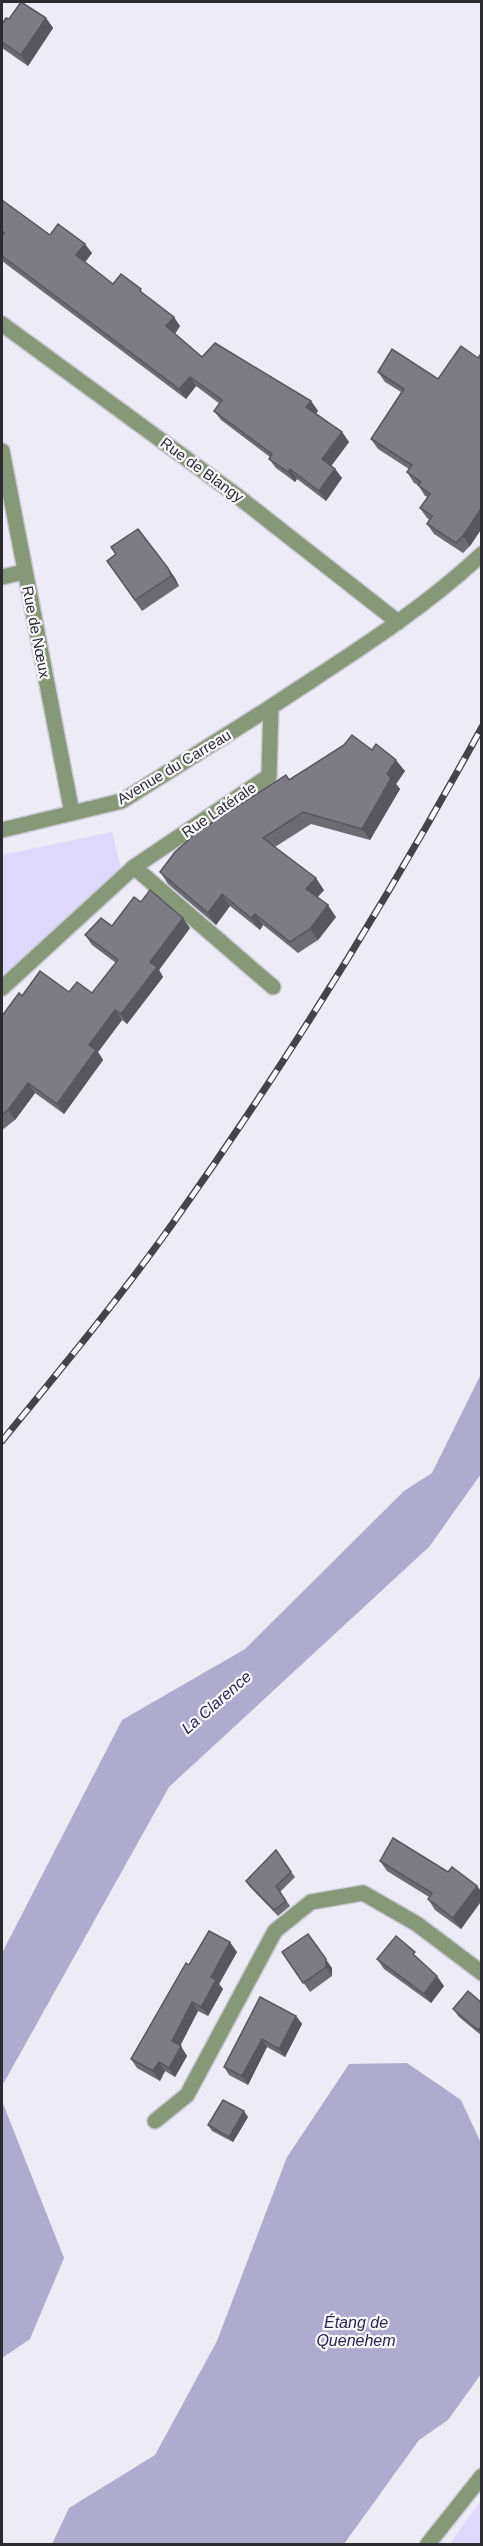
<svg xmlns="http://www.w3.org/2000/svg" width="483" height="2546" font-family="Arial,sans-serif">
<rect width="100%" height="100%" fill="#edebf6"/>
<g fill="#ddd8fc">
<path d="M112,832L123,877L2,998V855Z"/>
<path d="M481,2500V2544H450Z"/>
</g>
<g fill="#afabce">
<path d="M481,1374V1474L429,1547L169,1787L2,2086V1953L122,1720L245,1649L404,1491L432,1473Z"/>
<path d="M407,2063L461,2100L481,2143V2374L448,2420L419,2440L344,2544H52L69,2508L155,2455L217,2341L287,2157L349,2064Z"/>
<path d="M2,2101L64,2258L30,2339L2,2358Z"/>
</g>
<g fill="none" stroke-linecap="round" stroke-linejoin="round">
<g stroke="#cac8d2" stroke-width="18">
<g id="street">
<path d="M2,324L236,495L398,622"/>
<path d="M2,451L72,813"/>
<path d="M2,577L24,572"/>
<path d="M2,830L122,801L271,707"/>
<path d="M134,867L273,987"/>
<path d="M2,988L134,867L269,776L271,707C343,659 418,614 482,554"/>
<path d="M155,2121L187,2095L275,1931L311,1902L363,1893L417,1924L482,1973"/>
<path d="M428,2544L482,2476"/>
</g>
</g>
<use href="#street" stroke="#879878" stroke-width="15"/>
<g stroke="#444348" stroke-width="7">
<path id="rail" d="M2,1441C60,1370 119,1299 173,1223C286,1064 388,899 482,727"/>
</g>
<use href="#rail" stroke="#fafafe" stroke-width="4.5" stroke-dasharray="14" stroke-linecap="butt"/>
</g>
<g fill="#6c6b72">
<path d="M46,18L53,28L28,66L2,48V24L9,19Z"/>
<path d="M2,200L50,235L92,253L85,262L113,284L146,296L180,326L175,334L202,357L311,401L318,411L316,413L342,432L349,442L331,466L335,469L342,478L326,501L297,479L295,482L276,468L269,459L270,457L221,420L214,411L220,404L196,386L186,399L2,261Z"/>
<path d="M482,352V528L470,546L463,553L434,534L427,524L430,520L427,518L420,508L428,497L425,496L418,485L414,483L407,472L409,469L378,449L371,439L401,392L385,382L378,372L438,379L478,358Z"/>
<path d="M107,561L168,568L175,578L179,586L142,611Z"/>
<path d="M372,750L405,771L396,784L400,789L370,840L311,824L275,847L324,890L317,898L336,917L318,940L298,953L263,925L260,930L230,906L216,925L168,884L160,872L290,780Z"/>
<path d="M141,902L190,928L159,970L163,977L127,1024L122,1020L98,1052L103,1060L64,1114L35,1093L15,1120L2,1130V1016L22,996L69,992L92,993L116,963L92,945L85,935L112,926Z"/>
<path d="M276,1850L295,1877L280,1892L290,1906L278,1916L249,1886L246,1881Z"/>
<path d="M380,1861L482,1892V1900L461,1929L435,1910L428,1899L429,1897L387,1871Z"/>
<path d="M237,1952L219,1984L223,1989L208,2016L198,2011L180,2046L187,2056L175,2077L165,2071L160,2081L137,2068L131,2059L189,1965Z"/>
<path d="M282,1952L332,1968V1976L310,1992Z"/>
<path d="M377,1959L421,1961L444,1986L431,2003L384,1969Z"/>
<path d="M482,2003V2036L459,2017L453,2009Z"/>
<path d="M296,2016L302,2024L285,2057L267,2047L248,2085L229,2075L224,2067Z"/>
<path d="M248,2117L233,2142L212,2131L208,2125Z"/>
</g>
<g fill="#58575d">
<path d="M46,18L53,28L28,66L21,55Z"/>
<path d="M85,244L92,253L83,265L76,255Z"/>
<path d="M174,317L180,326L173,336L166,326Z"/>
<path d="M190,377L196,386L186,399L179,389Z"/>
<path d="M311,401L318,411L313,417L306,407Z"/>
<path d="M342,432L349,442L329,469L322,459Z"/>
<path d="M290,469L297,479L295,482L288,472Z"/>
<path d="M335,469L342,478L326,501L319,491Z"/>
<path d="M482,507V528L470,546L463,536Z"/>
<path d="M168,568L175,578L179,586L171,576Z"/>
<path d="M396,760L405,771L396,784L400,789L370,840L362,829L387,774Z"/>
<path d="M316,878L324,890L314,901L306,889Z"/>
<path d="M222,894L230,906L216,925L208,913Z"/>
<path d="M328,905L336,917L318,940L310,929Z"/>
<path d="M255,914L263,925L260,930L251,918Z"/>
<path d="M183,918L190,928L159,970L163,977L127,1024L121,1014L150,962Z"/>
<path d="M115,1010L122,1020L98,1052L103,1060L64,1114L57,1104L89,1045Z"/>
<path d="M28,1083L35,1093L15,1120L8,1110Z"/>
<path d="M477,1886L482,1892V1900L461,1929L453,1918Z"/>
<path d="M230,1942L237,1952L219,1984L223,1989L208,2016L201,2007L211,1977Z"/>
<path d="M315,1943L332,1968V1976L326,1967Z"/>
<path d="M437,1976L444,1986L431,2003L424,1994Z"/>
<path d="M192,2002L198,2011L178,2050L172,2041Z"/>
<path d="M296,2016L302,2024L285,2057L279,2049Z"/>
<path d="M480,2028L482,2030V2035L478,2030Z"/>
<path d="M262,2039L267,2047L248,2085L242,2076Z"/>
<path d="M181,2046L187,2056L175,2077L169,2068Z"/>
<path d="M159,2062L165,2071L160,2081L153,2071Z"/>
<path d="M244,2111L248,2117L233,2142L229,2137Z"/>
</g>
<g fill="#7d7c85" stroke="#58575d" stroke-width="1.5">
<path d="M21,2L46,18L21,55L2,42V24L6,18L9,19Z"/>
<path d="M2,200L50,235L58,224L85,244L76,255L113,284L121,274L141,289L140,291L174,317L166,326L202,357L215,343L311,401L306,407L342,432L322,459L335,469L319,491L290,469L288,472L269,459L272,454L214,411L222,400L190,377L179,389L2,256V237L4,233L2,231Z"/>
<path d="M461,346L478,358L482,352V507L463,536L456,543L427,524L432,516L420,508L430,494L418,485L421,482L407,472L412,465L371,439L404,389L378,372L392,349L438,379Z"/>
<path d="M138,529L168,568L171,576L135,600L107,561L116,554L111,547Z"/>
<path d="M352,735L372,750L376,744L396,760L387,774L391,778L362,829L303,812L263,838L316,878L306,889L328,905L310,929L290,942L255,914L251,918L222,894L208,913L160,872L175,852L196,833L286,775L289,780L344,745Z"/>
<path d="M150,890L183,918L150,962L157,967L121,1014L115,1010L89,1045L96,1050L57,1104L28,1083L8,1110L2,1115V1016L19,993L22,996L40,971L69,992L77,982L92,993L118,960L85,935L101,918L112,926L134,897L141,902Z"/>
<path d="M393,1838L448,1872L452,1867L477,1886L453,1918L428,1899L432,1893L380,1861Z"/>
<path d="M276,1850L291,1872L276,1886L286,1901L274,1910L246,1881Z"/>
<path d="M209,1931L230,1942L211,1977L216,1980L201,2007L192,2002L172,2041L181,2046L169,2068L159,2062L153,2071L131,2059L186,1963L189,1965Z"/>
<path d="M308,1934L326,1959V1967L303,1983L282,1952Z"/>
<path d="M396,1936L415,1952L413,1954L437,1976L424,1994L377,1959Z"/>
<path d="M468,1991L482,2003V2030L480,2028L478,2030L453,2009Z"/>
<path d="M260,1997L296,2016L279,2049L262,2039L242,2076L224,2067Z"/>
<path d="M223,2100L244,2111L229,2137L208,2125Z"/>
</g>
<g text-anchor="middle" stroke-width="4.5" stroke-linejoin="round" paint-order="stroke">
<g font-size="15" fill="#2c2b2f" stroke="#fafafe">
<text transform="translate(202 470) rotate(36)" y="5">Rue de Blangy</text>
<text transform="translate(36 632) rotate(79)" y="5">Rue de Nœux</text>
<text transform="translate(174 767) rotate(-31)" y="5">Avenue du Carreau</text>
<text transform="translate(219 810) rotate(-34)" y="5">Rue Latérale</text>
</g>
<g font-size="16" font-style="italic" fill="#2d2351" stroke="#fafafe">
<text transform="translate(216 1702) rotate(-41)" y="6">La Clarence</text>
<text x="356" y="2328">Étang de<tspan x="356" dy="18">Quenehem</tspan></text>
</g>
</g>
<rect width="483" height="2546" fill="none" stroke="#2c2b2f" stroke-width="6"/>
</svg>
